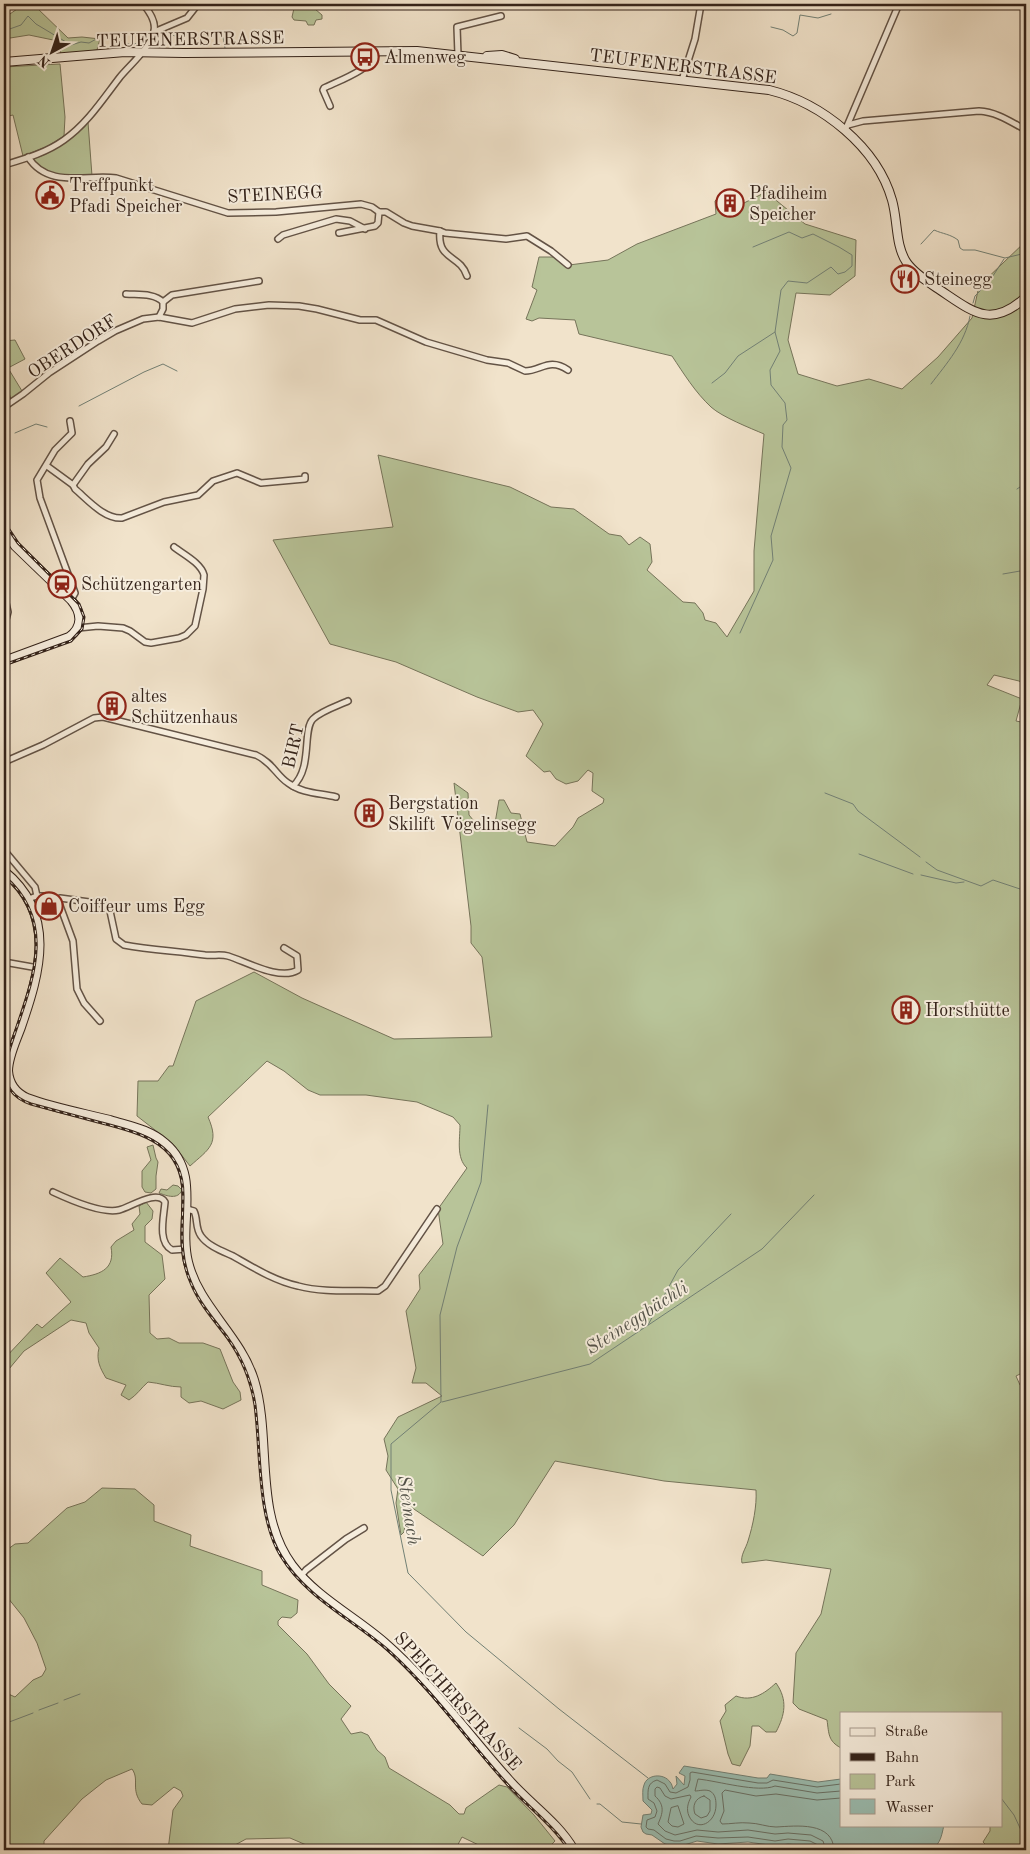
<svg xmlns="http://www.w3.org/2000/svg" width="1030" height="1854" font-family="'Old Standard TT',serif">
<rect width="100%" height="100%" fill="#f1e3cb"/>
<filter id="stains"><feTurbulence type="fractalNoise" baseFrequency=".004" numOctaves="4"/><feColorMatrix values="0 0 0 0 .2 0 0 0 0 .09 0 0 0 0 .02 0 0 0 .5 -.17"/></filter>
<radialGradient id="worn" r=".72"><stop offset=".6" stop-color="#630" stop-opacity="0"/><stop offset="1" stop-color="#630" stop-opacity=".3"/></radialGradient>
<g fill="#b8c499" stroke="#76745a">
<path d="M295,4H317L315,9L322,15V19L316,20L314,25H308L306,21L294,20L292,17Z"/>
<path d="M23,5L36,7L68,38L82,37L100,39L97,50L61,54L58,41L29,35L4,39V18Z"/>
<path d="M60,64L65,117L64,136L46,147L23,156L13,115L4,117V67Z"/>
<path d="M88,122L92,176C65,176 55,178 33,161V159C55,152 71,138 88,122Z"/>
<path d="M724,192L737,197L744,203L766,192L805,224L856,240L855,276L830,295L796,293L788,340L798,374L837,386L869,379L902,389L938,357L972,318L979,286L1026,241V685L1019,681L994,675L987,685L1022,699L1016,721L1026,723V1371L1016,1376L1020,1385L1026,1387V1809L1022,1822L1026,1830V1850L990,1849L983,1842L990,1831V1825H1001V1713H841V1748C828,1741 829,1734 827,1720L799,1709L793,1703L796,1653L821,1614L831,1569L766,1560L742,1563C740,1556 746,1548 748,1541C753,1525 757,1506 756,1490L664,1481L555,1461L514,1525L483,1556L408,1505L404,1532L401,1535L396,1503L398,1489L386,1470L388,1456L384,1439L398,1417L442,1396L426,1383H412L416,1368L406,1311L420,1289L419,1275L443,1244L438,1209L467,1168C456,1158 460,1139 460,1125L453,1117L417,1102L366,1095H320L308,1090L284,1071L267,1061L208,1117C220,1144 209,1149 190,1166L173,1144L137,1116L138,1081H158L169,1066H173L196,1001L254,972L302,998L394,1039L492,1037L482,957L471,943V926L454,783L468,793L469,815L482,831L494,829L499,800H504L511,813L520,814L527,842L555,846L573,827L578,818L603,803L604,799L592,791L593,773L588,770L578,781L566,784L556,779L550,771L544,772L526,756L543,724L533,710L518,712L477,697L396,662L330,644L273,540L393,527L378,455L510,487L551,507L574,509L609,534L621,536L629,545L640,537L650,544L652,562L647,570L683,602L695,603L703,613L705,620L716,623L727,637L754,591V551L764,434C750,428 722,417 711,407C695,392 684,374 672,356L579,334L575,320L539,318L532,321L526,319L537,290L532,287L539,257H557L569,265L608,260L637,244L716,214L715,201Z"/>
<path d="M15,340L25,359L8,368L22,391L11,399L7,387H4V341Z"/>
<path d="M153,1145L156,1158L158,1162L156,1176V1189L151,1193L145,1192L142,1187V1171L151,1160L147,1147Z"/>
<path d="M173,1185L178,1186L182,1190C178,1200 167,1196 159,1193L161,1189L167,1190Z"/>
<path d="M146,1202L153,1211L152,1219L145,1226V1242L162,1255L165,1279L149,1295L150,1333L157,1339L169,1338L179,1343H203L220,1349L233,1382L240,1392L241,1400L223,1409L201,1401L189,1403L181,1397V1387C169,1387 160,1383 148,1382C141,1388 137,1395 129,1400L121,1395L126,1385L106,1378C100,1368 96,1360 99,1348L89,1333L86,1323L71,1320L24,1351L4,1375V1359L37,1324L42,1328L71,1302L46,1273L60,1258L83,1277C102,1274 115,1268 111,1247L116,1241L134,1230L132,1224L140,1214L139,1206Z"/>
<path d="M102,1488L135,1489L154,1505V1521L191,1535L190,1546L262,1571V1585L298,1600L297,1613L291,1618L282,1617L278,1621V1625L307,1654L329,1684L351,1706L341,1719L351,1734L361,1732L368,1735L377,1750L385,1757L389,1768L450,1805L459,1814H464L466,1808L499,1785L507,1787L534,1815L555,1841L546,1850H489L462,1837L455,1850H318L290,1838L246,1839L226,1850H168L173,1810L183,1796L181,1791L174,1787L152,1805L142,1804C130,1789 140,1780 132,1769L106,1780L82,1799L44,1841V1850H4V1692L15,1697L33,1680L42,1676L46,1669L37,1643L24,1618L4,1593V1552L15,1544L28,1543L67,1508L85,1502Z"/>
<path d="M776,1683C788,1700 785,1715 776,1732H766L759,1726H752L750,1746L740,1766L732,1764L728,1754L720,1721L726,1711L725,1705L736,1696C752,1702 764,1694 776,1683Z"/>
</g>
<path fill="#9bbeb2" stroke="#728075" d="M684,1766L758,1778H767L770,1774L818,1782L841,1779V1825H944C941,1838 940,1848 925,1850H821L809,1846L788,1844L776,1846L748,1842L718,1844L697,1841L681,1846H673L665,1844L652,1835L646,1834L643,1832L641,1827L643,1815L651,1814L652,1810L643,1801C643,1796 642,1789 644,1785C647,1774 664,1773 670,1782C672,1784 672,1786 673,1789L677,1784L676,1776L684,1785L685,1776L679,1773Z"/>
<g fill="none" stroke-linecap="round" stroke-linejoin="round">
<g stroke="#687066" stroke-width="1">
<path d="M704,1796L710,1800V1811L707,1816L701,1818L695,1814C692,1806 695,1798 704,1796Z"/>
<path d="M678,1806L684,1824L678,1827L672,1826L668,1822L671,1808Z"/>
<path d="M820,1850L818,1845L810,1841L788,1839L775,1841L748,1837L718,1838L696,1836L680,1841H674L666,1839L654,1830L648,1829L646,1827L647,1820L655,1817L657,1811L654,1803L648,1799C648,1790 647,1783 657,1780L665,1784L670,1792L676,1793L688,1787L690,1780V1773L692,1772L758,1783H767L773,1780L817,1787L841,1784"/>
<path d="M826,1850L823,1841L811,1835L788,1833L775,1834L748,1830L718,1832L697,1830L675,1835L665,1831L658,1824C663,1813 665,1805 655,1796V1789L657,1787L660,1788L665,1796L671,1799L690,1795L691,1797C688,1803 686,1809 689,1816C697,1833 716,1823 716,1805C716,1799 715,1794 710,1791C705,1789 699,1791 695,1791L698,1779C718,1781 758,1793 775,1786L817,1793L841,1791"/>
<path d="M834,1850C833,1821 796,1826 776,1827C767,1827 758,1823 749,1823C740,1822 731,1824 722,1824L720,1821L724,1811L722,1793L725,1790L756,1796L776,1794L817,1800L841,1798"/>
</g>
<g stroke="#728075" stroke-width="1">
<path d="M834,6L837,4"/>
<path d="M1014,8L1026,5"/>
<path d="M771,27L783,30L793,36L797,33L800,15L818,18L831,14"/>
<path d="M4,31L21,25L28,16L36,24L71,45L81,42L89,43L100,37L120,40L131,45L146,40"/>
<path d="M156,35L165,32C173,35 180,40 188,34L223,37L225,48"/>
<path d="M921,244L934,230C943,234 950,234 958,240L960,248L963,250H975L1005,258L1026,253"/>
<path d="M973,303L975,296L989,282L1004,259"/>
<path d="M712,383L725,373L738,356L775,332"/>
<path d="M931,384C947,363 965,343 970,316"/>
<path d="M79,406L144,372L163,364L177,371"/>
<path d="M15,433L36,424L47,427"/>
<path d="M1017,489L1026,483"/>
<path d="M1003,574L1026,570"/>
<path d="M740,633L773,560L771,536L791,468L782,447L783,425L787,420L785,403L771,385L770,370L780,351L775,332L781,290L788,281L807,283L831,267L838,274L845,272L852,266V255L839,247L813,234L802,238L789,232L753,247"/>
<path d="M825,793L853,804L858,811L920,857"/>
<path d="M859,854L913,874"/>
<path d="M926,862L937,870L981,886L993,880L1026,891"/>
<path d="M921,875L956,883L964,882"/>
<path d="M488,1105L481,1182L457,1247L440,1315L441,1402L391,1444V1490L408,1573L466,1632L559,1709L648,1778"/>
<path d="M648,1325L678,1270L731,1214"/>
<path d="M442,1402L590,1364L762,1249L814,1195"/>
<path d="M64,1700L80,1694"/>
<path d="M39,1710L58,1703"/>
<path d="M4,1724L33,1713"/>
<path d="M519,1728L547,1749L558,1761L572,1772L590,1799"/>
<path d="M1001,1798L1014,1815L1026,1841"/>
<path d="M597,1804H600L622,1822L641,1824"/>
</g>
<g stroke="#635346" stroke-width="8">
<g id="street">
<path d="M154,32L187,18L198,4"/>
<path d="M458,55L457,27L501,16"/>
<path d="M682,80L695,39L701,4"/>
<path d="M330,106L323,90L324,88C338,81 375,68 377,51"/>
<path d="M848,125L863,121L979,111C997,112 1011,122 1026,130"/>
<path d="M847,126L899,4"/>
<path d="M28,157C48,189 87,174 116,178L228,213L276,212L361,204L372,207L379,212H386L404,223L412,226L440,231"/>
<path d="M4,165C24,159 46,153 64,140C87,124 103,99 120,77C130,65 151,47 154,31C156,22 149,11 143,4"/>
<path d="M339,233L375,226L378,223L379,212"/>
<path d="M278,239L283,235L336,219L350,221L365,229"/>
<path d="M467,276C460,254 437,261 440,231L445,233L506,239L527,236L551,251L568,265"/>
<path d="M126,294C138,295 154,293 163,302V309L159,317"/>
<path d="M163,302L172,295L259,281"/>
<path d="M4,407L23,394L49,373L98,341L115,331L143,319L159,317L192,323L235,309L269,305L299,306L317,309L360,320H376L426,342L487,360L508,363L525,371C541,371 549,357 568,370"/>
<path d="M70,421L72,433L55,450L37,480L40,498L75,593L71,600"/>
<path d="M47,466L73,485L88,464L106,447L114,434"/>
<path d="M73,485L75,489C88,500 104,519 122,518L164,502L198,495L213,481L237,473L261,483L305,479V476"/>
<path d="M4,594L8,612L4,627"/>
<path d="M78,628L98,626L123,628L130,631L145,642L151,643L179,638L186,635L195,626L203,589L204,575C201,563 183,554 174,547"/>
<path d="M4,762L43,745L94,718L103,717L256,755C273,763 276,775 288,783C303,794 320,793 336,797"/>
<path d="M293,786C313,768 302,730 313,719C321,711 337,706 348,701"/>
<path d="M4,850L35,887L37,896"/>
<path d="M28,899L37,896H50L59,903L73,941L77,989L84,1003L100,1021"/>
<path d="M57,900L60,898L104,904L110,911L116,939L124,945C151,950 178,951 205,955C213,956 221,954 228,956C247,962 280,981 298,970L297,956L284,948"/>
<path d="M4,962L38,968"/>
<path d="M53,1192C68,1199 102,1214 119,1210C131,1207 157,1189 165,1202C164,1216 157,1242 172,1250L186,1249"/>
<path d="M187,1209L194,1211C198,1219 195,1228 201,1236C208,1246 222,1251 233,1256C254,1268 275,1281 298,1286C324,1293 352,1290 378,1291L385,1286L437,1209"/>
<path d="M301,1576L306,1570L346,1539L364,1528"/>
</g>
</g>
<g stroke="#34231a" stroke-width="10">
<g id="secondary">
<path d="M487,56L502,55L515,59"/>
<path d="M4,62L125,52L184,53L417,51L769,90C822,103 877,147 892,200C898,220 895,246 907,263C915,274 928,282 940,290C973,312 991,329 1026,297"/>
<path d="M4,530L15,546L71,600C82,613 83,627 69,637L4,661"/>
<path d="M4,871C57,914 40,972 21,1027C16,1041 8,1057 8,1071C9,1084 16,1093 27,1098C54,1108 82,1113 110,1120C129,1126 149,1129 165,1143C202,1174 178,1221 188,1262C199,1307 240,1335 254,1380C272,1439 253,1512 292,1565C316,1597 354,1616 384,1642C431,1683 468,1734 509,1780C530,1804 558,1822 574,1850"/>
</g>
</g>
<use href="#street" stroke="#f6eddd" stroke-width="5"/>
<use href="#secondary" stroke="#f6eddd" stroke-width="8"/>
<g stroke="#34231a" stroke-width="3">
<g id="rail">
<path d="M4,434L6,447L4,462"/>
<path d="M4,522L18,543L79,604L84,617L82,629L71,641L4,665"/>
<path d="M4,876C67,930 21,1002 5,1065C3,1085 13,1098 31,1104C53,1110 76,1116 98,1122C140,1133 183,1142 183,1195C183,1226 178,1254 191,1283C199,1303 214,1320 227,1337C242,1358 251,1380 255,1405C261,1451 257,1517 281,1556C306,1598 354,1620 389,1651C433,1691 468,1741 508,1785C528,1807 553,1825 569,1850"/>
</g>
</g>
<use href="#rail" stroke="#f6eddd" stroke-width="1" stroke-dasharray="4" stroke-linecap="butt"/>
</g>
<defs>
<g id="bus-ring" transform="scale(1.4375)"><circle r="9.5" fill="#f6eddd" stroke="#8f2418" stroke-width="1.5"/><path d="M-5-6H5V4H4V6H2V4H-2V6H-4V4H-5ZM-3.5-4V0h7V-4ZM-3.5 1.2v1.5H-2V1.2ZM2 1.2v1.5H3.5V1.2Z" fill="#8f2418"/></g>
<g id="civic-ring" transform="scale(1.4375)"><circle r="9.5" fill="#f6eddd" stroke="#8f2418" stroke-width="1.5"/><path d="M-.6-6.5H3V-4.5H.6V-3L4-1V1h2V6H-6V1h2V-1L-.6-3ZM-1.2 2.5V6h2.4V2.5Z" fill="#8f2418"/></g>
<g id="building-ring" transform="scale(1.4375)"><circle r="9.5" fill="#f6eddd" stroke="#8f2418" stroke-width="1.5"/><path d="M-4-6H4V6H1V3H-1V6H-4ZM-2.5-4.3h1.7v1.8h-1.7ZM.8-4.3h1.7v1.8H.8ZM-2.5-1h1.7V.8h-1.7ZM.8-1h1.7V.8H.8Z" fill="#8f2418"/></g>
<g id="restaurant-ring" transform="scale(1.4375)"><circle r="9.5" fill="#f6eddd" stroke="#8f2418" stroke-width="1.5"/><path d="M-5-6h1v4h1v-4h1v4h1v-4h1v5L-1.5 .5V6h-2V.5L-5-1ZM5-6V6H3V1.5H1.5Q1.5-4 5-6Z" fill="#8f2418"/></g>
<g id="station-ring" transform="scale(1.4375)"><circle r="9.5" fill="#f6eddd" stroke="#8f2418" stroke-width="1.5"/><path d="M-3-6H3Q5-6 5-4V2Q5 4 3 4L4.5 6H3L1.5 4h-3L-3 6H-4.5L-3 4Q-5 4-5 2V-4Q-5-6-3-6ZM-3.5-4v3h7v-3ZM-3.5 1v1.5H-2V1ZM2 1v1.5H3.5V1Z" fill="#8f2418"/></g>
<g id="shop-ring" transform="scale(1.4375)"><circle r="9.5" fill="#f6eddd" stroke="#8f2418" stroke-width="1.5"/><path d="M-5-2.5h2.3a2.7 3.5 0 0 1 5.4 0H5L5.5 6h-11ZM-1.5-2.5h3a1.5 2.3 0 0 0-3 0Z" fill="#8f2418"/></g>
</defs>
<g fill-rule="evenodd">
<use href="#bus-ring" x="365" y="57"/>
<use href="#civic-ring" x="50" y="195"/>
<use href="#building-ring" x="730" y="203"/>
<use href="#restaurant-ring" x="905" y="279"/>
<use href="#station-ring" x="62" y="584"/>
<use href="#building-ring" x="112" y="706"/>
<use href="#building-ring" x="369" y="813"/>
<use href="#shop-ring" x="49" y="906"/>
<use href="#building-ring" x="906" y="1010"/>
</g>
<g text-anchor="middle" stroke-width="4" stroke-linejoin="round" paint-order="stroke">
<g font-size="18" fill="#34231a" stroke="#f6eddd">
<text transform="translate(190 39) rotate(-1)" y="6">TEUFENERSTRASSE</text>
<text transform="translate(683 66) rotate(7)" y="6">TEUFENERSTRASSE</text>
<text transform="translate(275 194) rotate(-3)" y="6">STEINEGG</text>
<text transform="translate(72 346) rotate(-33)" y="6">OBERDORF</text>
<text transform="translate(293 746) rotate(-77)" y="6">BIRT</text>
<text transform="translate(458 1701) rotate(48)" y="6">SPEICHERSTRASSE</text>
</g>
<g font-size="18" fill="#34231a" stroke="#f6eddd" text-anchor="start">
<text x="384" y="63">Almenweg</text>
<text x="69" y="191">Treffpunkt<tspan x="69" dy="21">Pfadi Speicher</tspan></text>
<text x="749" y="199">Pfadiheim<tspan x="749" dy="21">Speicher</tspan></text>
<text x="924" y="285">Steinegg</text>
<text x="81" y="590">Schützengarten</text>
<text x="131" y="702">altes<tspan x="131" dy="21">Schützenhaus</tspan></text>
<text x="388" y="809">Bergstation<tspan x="388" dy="21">Skilift Vögelinsegg</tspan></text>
<text x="68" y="912">Coiffeur ums Egg</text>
<text x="925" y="1016">Horsthütte</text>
</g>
<g font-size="19" font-style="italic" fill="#535248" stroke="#f6eddd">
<text transform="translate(636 1317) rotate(-33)" y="7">Steineggbächli</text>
<text transform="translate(410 1510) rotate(81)" y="7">Steinach</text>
</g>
</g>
<rect width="1030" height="1854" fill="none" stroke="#f1e3cb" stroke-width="20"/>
<rect x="5" y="5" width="1020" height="1844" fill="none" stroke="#34231a" stroke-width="2.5"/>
<rect x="10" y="10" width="1010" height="1834" fill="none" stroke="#34231a"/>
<rect x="840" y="1712" width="162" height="115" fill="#f6eddd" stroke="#a89c8f"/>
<rect x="850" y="1728" width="25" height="8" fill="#f6eddd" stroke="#a89c8f"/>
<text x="885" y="1736" font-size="15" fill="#34231a">Straße</text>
<rect x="850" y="1753" width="25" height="8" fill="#34231a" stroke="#a89c8f"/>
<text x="885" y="1762" font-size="15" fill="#34231a">Bahn</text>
<rect x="850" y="1774" width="25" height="15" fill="#b8c499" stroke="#a89c8f"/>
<text x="885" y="1786" font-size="15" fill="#34231a">Park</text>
<rect x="850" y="1799" width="25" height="15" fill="#9bbeb2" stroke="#a89c8f"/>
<text x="885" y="1812" font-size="15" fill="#34231a">Wasser</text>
<g transform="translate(52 52) rotate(220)" stroke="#f6eddd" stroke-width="4" paint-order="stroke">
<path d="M0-4L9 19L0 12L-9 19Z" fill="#34231a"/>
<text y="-8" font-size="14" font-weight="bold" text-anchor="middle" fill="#34231a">N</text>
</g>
<rect width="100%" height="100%" filter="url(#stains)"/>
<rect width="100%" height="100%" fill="url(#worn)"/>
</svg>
